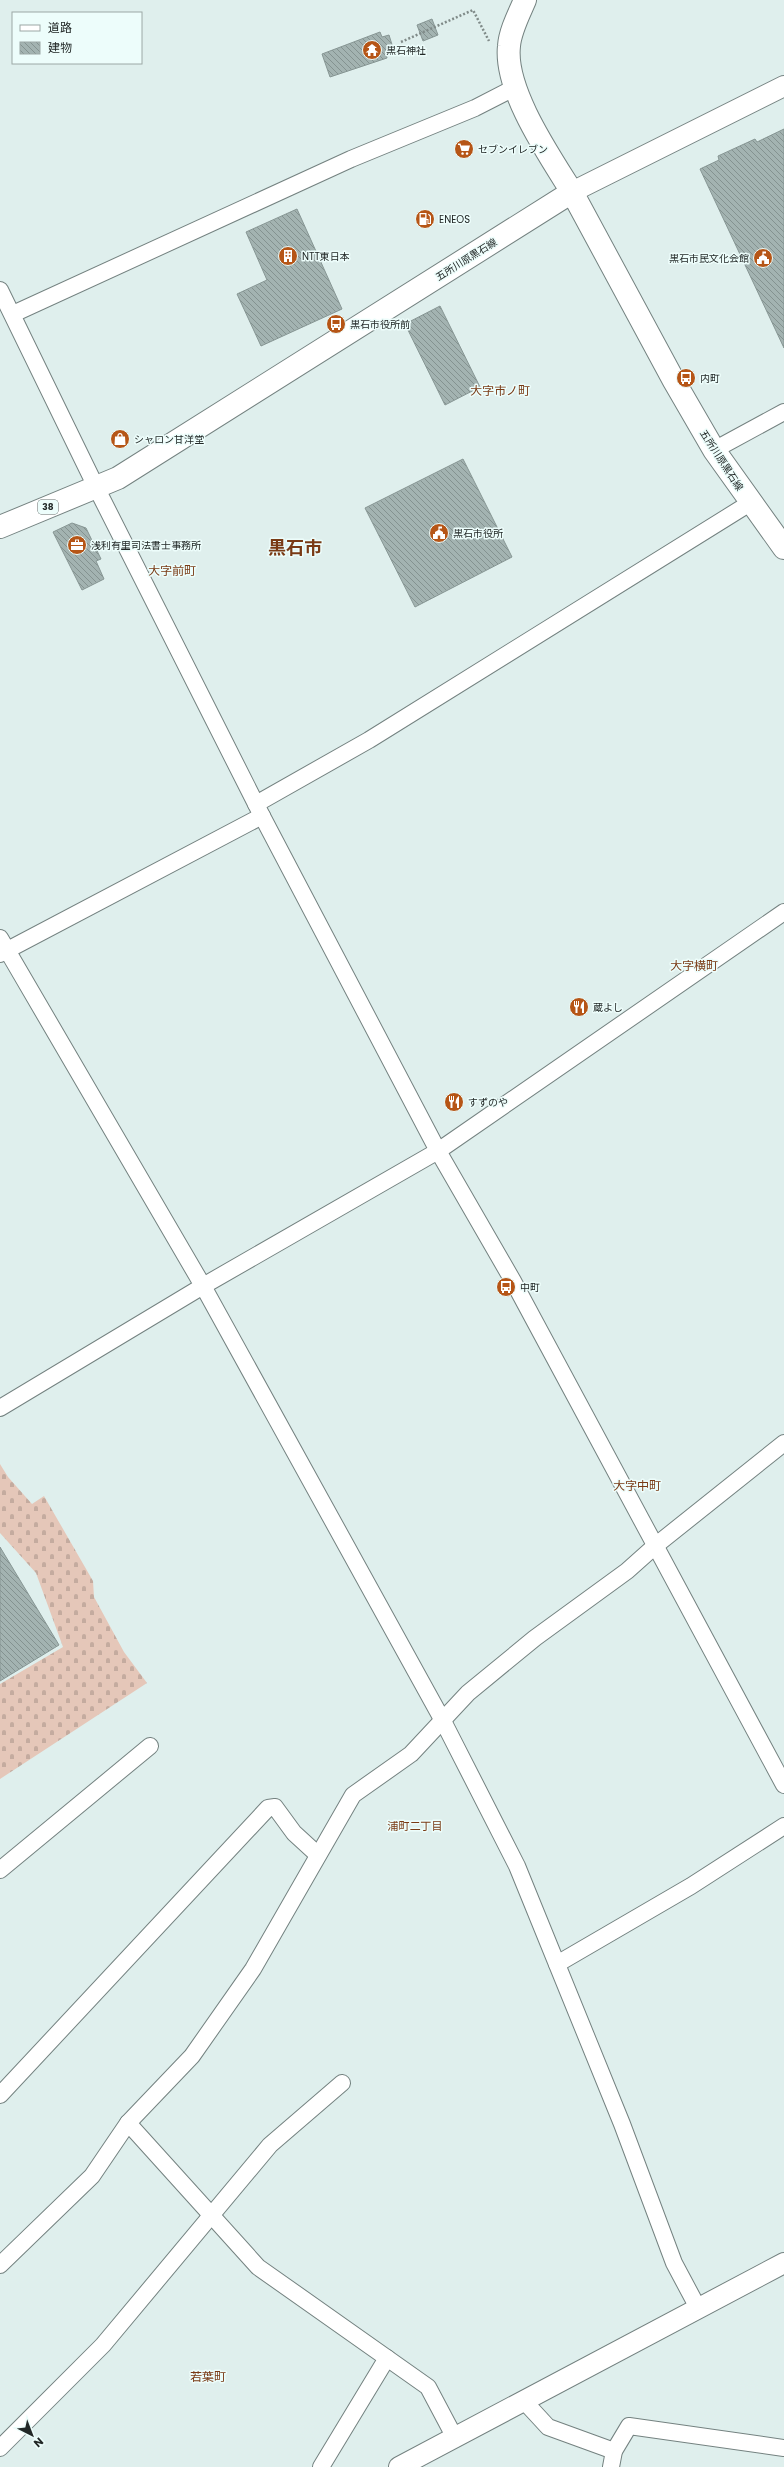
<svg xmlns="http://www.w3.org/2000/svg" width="784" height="2467" font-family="Poppins,'Noto Sans JP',sans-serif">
<defs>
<pattern id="cemetery-stones" width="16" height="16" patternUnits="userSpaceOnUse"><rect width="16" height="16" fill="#e5c7b9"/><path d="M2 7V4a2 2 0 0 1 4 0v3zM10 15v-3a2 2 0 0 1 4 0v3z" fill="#c4ab9f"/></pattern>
<pattern id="building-back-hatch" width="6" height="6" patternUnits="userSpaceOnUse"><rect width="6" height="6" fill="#a3b3b1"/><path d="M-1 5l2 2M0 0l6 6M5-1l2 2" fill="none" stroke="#849290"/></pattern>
</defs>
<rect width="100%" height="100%" fill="#dfefed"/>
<path fill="url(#cemetery-stones)" d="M0,1464L8,1477L32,1504L44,1496L93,1581L94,1597L124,1652L147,1683L0,1779V1684L63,1647L36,1573L0,1533Z"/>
<g fill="url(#building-back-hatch)" stroke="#879694">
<path d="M432,19L438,35L423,41L417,25Z"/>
<path d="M380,32L382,37L389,35L394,51L386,53L387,58L330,77L322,54Z"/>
<path d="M784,129V348L700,169L719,160L718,156L755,139L757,142Z"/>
<path d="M297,209L342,309L261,346L237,294L267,280L246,232Z"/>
<path d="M440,306L480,387L445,405L405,324Z"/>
<path d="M463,459L512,557L415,607L365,508Z"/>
<path d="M72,523L86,528L101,559L96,561L104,579L82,590L53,532Z"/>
<path d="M0,1547L59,1645L0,1681Z"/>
</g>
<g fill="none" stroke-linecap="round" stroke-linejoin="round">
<g stroke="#748280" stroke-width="18">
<g id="minor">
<path d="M0,290L96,487L262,816L438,1151L513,1281L784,1785"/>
<path d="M13,314L351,159L475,108L514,88"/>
<path d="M714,450L784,412"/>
<path d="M256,804L369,740L750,503"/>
<path d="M0,938L203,1286L443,1721L517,1866L622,2124L674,2263L698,2308"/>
<path d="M0,954L262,816"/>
<path d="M0,1408L203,1286L438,1151L784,912"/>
<path d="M0,1870L150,1746"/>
<path d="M557,1964L691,1886L784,1826"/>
<path d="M0,2095L268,1808L275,1807L294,1833L318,1855"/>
<path d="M128,2123L258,2267L428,2387L455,2438"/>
<path d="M0,2265L92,2176L128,2123L192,2056L253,1969L353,1795L411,1754L468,1693L535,1638L627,1571L655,1546L784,1443"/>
<path d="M524,2401L548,2427L614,2451"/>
<path d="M0,2448L103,2345L270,2145L342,2083"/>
<path d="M321,2467L387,2358"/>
<path d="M611,2467L614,2451L629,2426L784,2448"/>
</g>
</g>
<g stroke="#748280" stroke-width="22">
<g id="tertiary">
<path d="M572,192L784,86"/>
<path d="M399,2467L784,2263"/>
</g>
</g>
<g stroke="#748280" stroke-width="24">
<path id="secondary" d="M525,0C519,14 510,31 509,46C504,90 549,155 572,192"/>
</g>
<g stroke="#748280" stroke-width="24">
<path id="primary" d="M0,527L118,478L572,192L674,381L714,450L784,548"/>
</g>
<path stroke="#808b89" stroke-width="2.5" stroke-dasharray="2 2" stroke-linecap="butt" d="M401,42L473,10L489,41"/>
<use href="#minor" stroke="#fff" stroke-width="16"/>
<use href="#tertiary" stroke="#fff" stroke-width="20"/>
<use href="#secondary" stroke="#fff" stroke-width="22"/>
<use href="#primary" stroke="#fff" stroke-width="22"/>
</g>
<defs>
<g id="temple-disc" transform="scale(1)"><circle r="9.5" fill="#b65516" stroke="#edfdfb"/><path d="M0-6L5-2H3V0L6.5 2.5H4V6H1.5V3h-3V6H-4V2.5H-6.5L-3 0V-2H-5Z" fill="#fff"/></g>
<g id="supermarket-disc" transform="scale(1)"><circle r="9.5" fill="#b65516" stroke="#edfdfb"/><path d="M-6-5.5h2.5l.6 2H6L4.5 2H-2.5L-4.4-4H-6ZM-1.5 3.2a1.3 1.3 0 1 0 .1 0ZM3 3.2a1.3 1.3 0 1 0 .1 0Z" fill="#fff"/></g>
<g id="fuel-disc" transform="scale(1)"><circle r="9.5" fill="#b65516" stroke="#edfdfb"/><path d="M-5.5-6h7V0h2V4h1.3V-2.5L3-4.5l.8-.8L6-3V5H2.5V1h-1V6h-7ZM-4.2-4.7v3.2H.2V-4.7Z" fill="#fff"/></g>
<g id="building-disc" transform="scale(1)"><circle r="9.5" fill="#b65516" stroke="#edfdfb"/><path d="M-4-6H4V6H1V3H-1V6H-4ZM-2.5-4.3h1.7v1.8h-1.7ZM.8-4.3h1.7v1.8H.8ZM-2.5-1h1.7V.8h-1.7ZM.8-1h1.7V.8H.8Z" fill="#fff"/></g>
<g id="civic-disc" transform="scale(1)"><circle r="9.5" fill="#b65516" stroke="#edfdfb"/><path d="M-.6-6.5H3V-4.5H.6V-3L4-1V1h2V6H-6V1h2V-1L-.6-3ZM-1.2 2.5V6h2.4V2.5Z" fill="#fff"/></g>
<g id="bus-disc" transform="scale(1)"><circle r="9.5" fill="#b65516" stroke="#edfdfb"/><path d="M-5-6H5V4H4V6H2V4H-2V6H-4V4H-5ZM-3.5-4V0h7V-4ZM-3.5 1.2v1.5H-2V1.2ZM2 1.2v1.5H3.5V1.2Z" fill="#fff"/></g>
<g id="shop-disc" transform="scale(1)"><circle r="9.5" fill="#b65516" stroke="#edfdfb"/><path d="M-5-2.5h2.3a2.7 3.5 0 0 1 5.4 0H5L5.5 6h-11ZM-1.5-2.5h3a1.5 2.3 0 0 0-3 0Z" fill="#fff"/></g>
<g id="office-disc" transform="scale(1)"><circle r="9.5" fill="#b65516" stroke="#edfdfb"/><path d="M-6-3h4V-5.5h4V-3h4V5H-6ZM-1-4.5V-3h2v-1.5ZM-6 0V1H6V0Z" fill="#fff"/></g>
<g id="restaurant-disc" transform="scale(1)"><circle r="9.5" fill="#b65516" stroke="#edfdfb"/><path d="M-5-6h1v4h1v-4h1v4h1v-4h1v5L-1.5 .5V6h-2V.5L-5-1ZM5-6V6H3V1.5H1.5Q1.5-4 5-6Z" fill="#fff"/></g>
</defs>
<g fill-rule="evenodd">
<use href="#temple-disc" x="372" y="50"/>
<use href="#supermarket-disc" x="464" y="149"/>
<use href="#fuel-disc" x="425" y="219"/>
<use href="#building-disc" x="288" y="256"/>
<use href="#civic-disc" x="763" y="258"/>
<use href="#bus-disc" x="336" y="324"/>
<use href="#bus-disc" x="686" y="378"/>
<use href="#shop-disc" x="120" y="439"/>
<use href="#civic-disc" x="439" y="533"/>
<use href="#office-disc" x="77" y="545"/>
<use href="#restaurant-disc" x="579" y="1007"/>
<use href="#restaurant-disc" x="454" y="1102"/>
<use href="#bus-disc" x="506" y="1287"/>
</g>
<g text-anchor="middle" stroke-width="3" stroke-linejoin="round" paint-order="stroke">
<rect fill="#edfdfb" stroke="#5f6867" stroke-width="1" x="38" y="500" width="20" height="14" rx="3"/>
<g font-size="9" font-weight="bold" fill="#222827">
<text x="48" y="510">38</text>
</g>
<g font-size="10" fill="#222827" stroke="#edfdfb" text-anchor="start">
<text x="386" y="54">黒石神社</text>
<text x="478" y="153">セブンイレブン</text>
<text x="439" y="223">ENEOS</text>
<text x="302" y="260">NTT東日本</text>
<text x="749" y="262" text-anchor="end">黒石市民文化会館</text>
<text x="350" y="328">黒石市役所前</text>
<text x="700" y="382">内町</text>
<text x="134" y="443">シャロン甘洋堂</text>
<text x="453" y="537">黒石市役所</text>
<text x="91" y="549">浅利有里司法書士事務所</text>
<text x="593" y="1011">蔵よし</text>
<text x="468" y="1106">すずのや</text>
<text x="520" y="1291">中町</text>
</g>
<g font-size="10" fill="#222827" stroke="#edfdfb">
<text transform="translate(466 259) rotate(-32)" y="4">五所川原黒石線</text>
<text transform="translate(722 460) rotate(57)" y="4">五所川原黒石線</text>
</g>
<g font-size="11" fill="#793a15" stroke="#edfdfb">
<text x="415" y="1830">浦町二丁目</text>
</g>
<g font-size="12" fill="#793a15" stroke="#edfdfb">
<text x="500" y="395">大字市ノ町</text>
<text x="172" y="575">大字前町</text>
<text x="694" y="970">大字横町</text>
<text x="637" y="1490">大字中町</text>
<text x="208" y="2381">若葉町</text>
</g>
<g font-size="18" font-weight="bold" fill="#793a15" stroke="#edfdfb">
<text x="295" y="554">黒石市</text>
</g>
</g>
<rect x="12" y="12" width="130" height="52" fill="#edfdfb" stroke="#9ca8a6"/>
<rect x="20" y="25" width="20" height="6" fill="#ffffff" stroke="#9ca8a6"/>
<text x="48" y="32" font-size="12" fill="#222827">道路</text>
<rect x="20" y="42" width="20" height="12" fill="url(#building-back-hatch)" stroke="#9ca8a6"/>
<text x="48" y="52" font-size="12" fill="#222827">建物</text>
<g transform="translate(32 2435) rotate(138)" stroke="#edfdfb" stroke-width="3" paint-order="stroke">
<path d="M0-3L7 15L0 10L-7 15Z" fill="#222827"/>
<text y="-6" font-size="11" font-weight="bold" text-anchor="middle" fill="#222827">N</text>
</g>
</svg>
